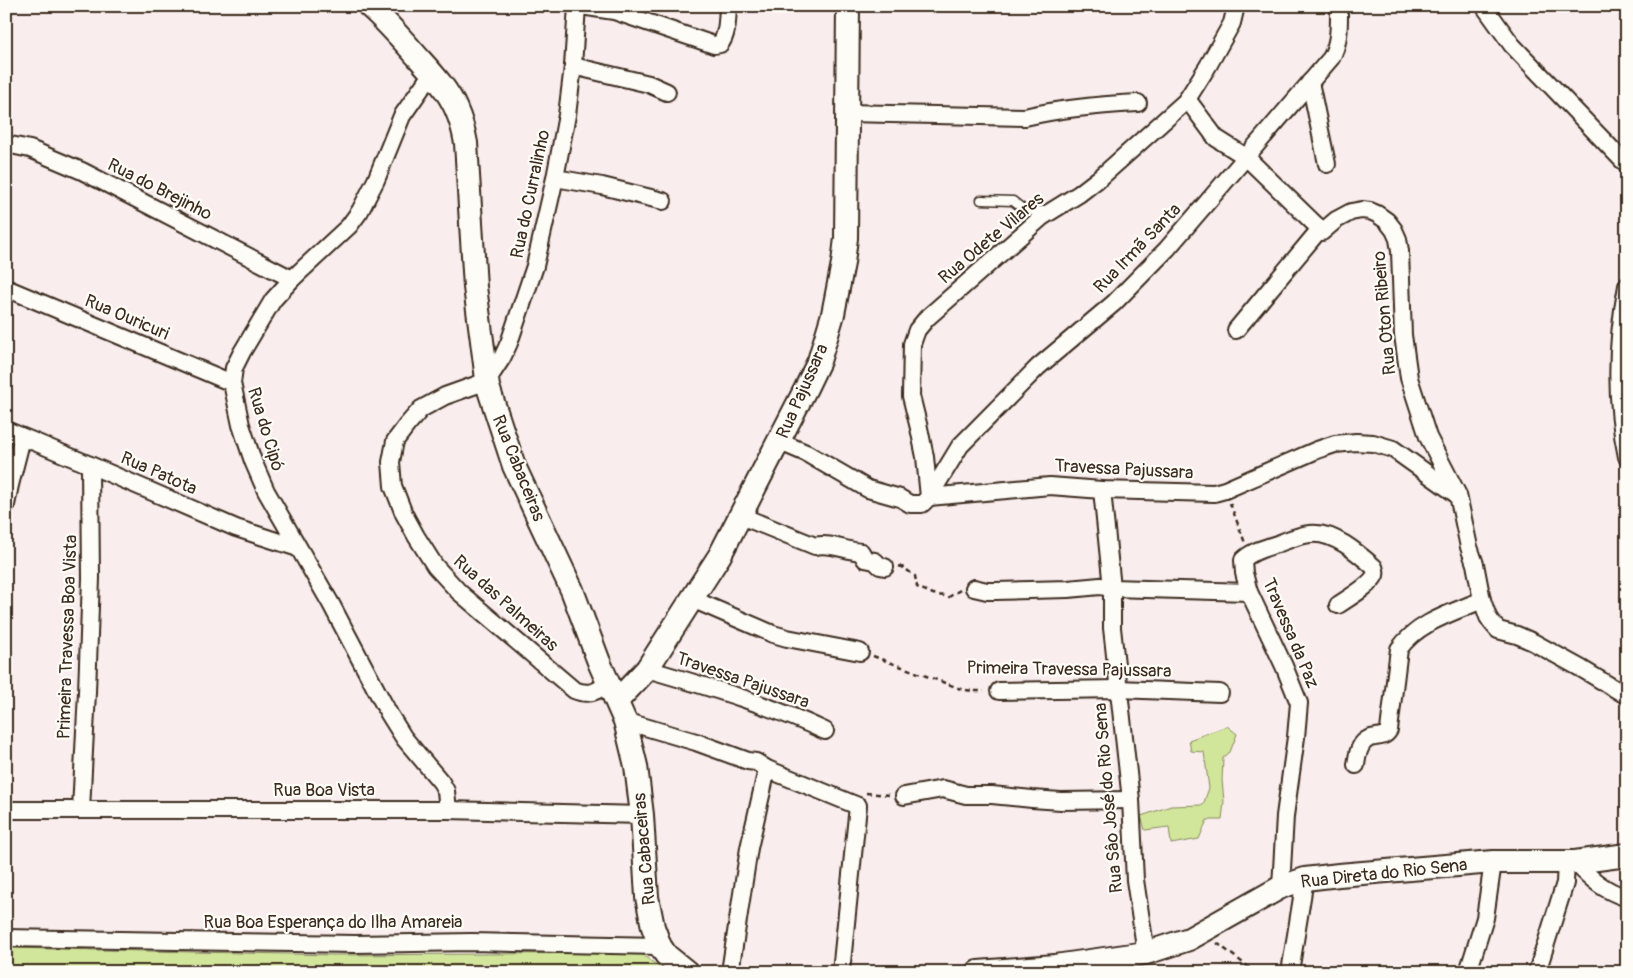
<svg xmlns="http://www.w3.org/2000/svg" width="1633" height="978" font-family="Pangolin,sans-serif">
<rect width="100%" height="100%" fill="#f9edee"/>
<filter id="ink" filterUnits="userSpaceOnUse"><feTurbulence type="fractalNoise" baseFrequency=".02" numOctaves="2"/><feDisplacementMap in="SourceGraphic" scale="10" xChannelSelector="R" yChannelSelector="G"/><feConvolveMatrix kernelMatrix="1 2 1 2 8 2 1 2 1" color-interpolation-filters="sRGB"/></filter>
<g filter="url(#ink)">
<g fill="#d1e69b" stroke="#86885c">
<path d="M1227,726L1237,734L1230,752L1223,758L1222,780L1224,801L1222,820H1207L1199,839L1171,844L1169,827L1145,830L1141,816L1171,806L1203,805L1209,788L1204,752L1191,751L1189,740Z"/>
<path d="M6,948L334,955L640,953L666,972H6Z"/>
</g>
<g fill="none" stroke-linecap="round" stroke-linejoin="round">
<g stroke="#3b2a1e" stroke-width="11">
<path id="lane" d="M981,200L1013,201L1023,209L1032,211H1046"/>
</g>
<g stroke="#3b2a1e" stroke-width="20">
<g id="street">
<path d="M577,6L573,66L567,115L555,178L535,266L509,343L502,358L487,381L445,396L421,409L407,425L395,441L391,462L393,486L404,514L416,536L435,566L459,592L574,690C589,696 596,692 609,683"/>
<path d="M581,6L614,11L714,45L720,44C728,34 727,19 728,6"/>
<path d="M1484,6L1512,45L1627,165"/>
<path d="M573,66L649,84L667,92"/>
<path d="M432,73L402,116L376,180L360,211L349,226L292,279L273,300L242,352L234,368L232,383L241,425L253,461L266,491L331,604L389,714L404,738L441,782L446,791L448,810"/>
<path d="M1310,82L1327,164"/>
<path d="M1187,99L1216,138L1246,157L1320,229"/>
<path d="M847,113L1025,117C1062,108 1100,105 1138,103"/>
<path d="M6,144L30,149L82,171L292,279"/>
<path d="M555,178L602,186L663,201"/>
<path d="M1627,286C1616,343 1615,401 1627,457"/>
<path d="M6,288L232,383"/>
<path d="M1236,330L1320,229L1322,232L1336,220L1351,212L1362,210L1370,211L1377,214L1387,221L1394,230L1398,239L1400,251L1403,335L1409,378L1428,437L1458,495L1469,547L1475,564L1482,600L1488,617L1492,623L1498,630L1517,635L1533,642L1582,669L1627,696"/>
<path d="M6,430L90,465L236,528L298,548"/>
<path d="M780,442L806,453L868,489L900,498L910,504H922L929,497L960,446L1038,367L1114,303L1167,249L1331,58C1340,42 1339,24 1339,6"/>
<path d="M1102,490L1112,588V628L1131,800L1135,880L1146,953"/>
<path d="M929,497L925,457L919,428L911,396L912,344L917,330L927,318L1042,217L1079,194L1101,177L1186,101L1208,66L1232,23L1236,6"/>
<path d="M929,497L1050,486L1102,490L1214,493L1225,490L1317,450L1335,444L1356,442L1373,443L1393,449L1456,494"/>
<path d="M6,505L10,485L22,438"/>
<path d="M741,516L815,546C830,542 846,551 861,552L865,559L875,561L880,566L885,567"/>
<path d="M974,588L987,591H996L1068,589L1100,586L1112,588L1249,592"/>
<path d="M692,599L773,634L787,638L860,652"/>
<path d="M647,669C708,687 768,704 825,731"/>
<path d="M999,691L1118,689L1220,693"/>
<path d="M625,721L696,742L748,761L756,762L767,769L858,806L841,972"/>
<path d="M1356,765C1357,758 1358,748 1364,742C1372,733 1383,741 1389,730L1399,649C1418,622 1452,613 1482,600"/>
<path d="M904,796L943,789L966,795H992L1032,799L1061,801L1131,800"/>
<path d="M6,810H448L642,815"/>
<path d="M81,810L87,692L91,578L90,465"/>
<path d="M1575,862C1592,880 1603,890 1627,898"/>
<path d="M1281,887L1285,816L1296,737L1299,703L1284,666L1249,592L1244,573L1243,560C1252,551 1265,548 1277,544C1288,540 1299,535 1310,534C1333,531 1358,553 1374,567C1375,570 1376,571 1375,575C1371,585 1347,599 1338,605"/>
<path d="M6,938L355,944L472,942L660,946"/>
<path d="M730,972L749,848L767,769"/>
<path d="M1290,972L1305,879"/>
<path d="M1468,972L1485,918L1493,862"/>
<path d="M1537,972L1565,883L1566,861"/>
</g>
</g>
<g stroke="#3b2a1e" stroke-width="26">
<g id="secondary">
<path d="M369,6C386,21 400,37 415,54C430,71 447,88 456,109C461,120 464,132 466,143L475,287L488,387L514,466L572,590L599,662L625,721L636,766L642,815L647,897L653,927L660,946L666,955L687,972"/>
<path d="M617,701L647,669L720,555L806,388L819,361L833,314L843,263L846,238L848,6"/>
<path d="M978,972L1055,966L1146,953L1189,939L1281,887L1305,879L1339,875L1493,862H1575L1627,855"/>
</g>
</g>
<g stroke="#3b2a1e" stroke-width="2.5" stroke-dasharray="5 4" stroke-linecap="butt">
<path d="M1230,503L1245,543"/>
<path d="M899,566L904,568L915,576L917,587L933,594L949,597L960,590"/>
<path d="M873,656L961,689L972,691H984"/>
<path d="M866,793L890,795"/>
<path d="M1217,943L1255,972"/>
</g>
<use href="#lane" stroke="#fdfcf7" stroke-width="8"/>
<use href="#street" stroke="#fdfcf7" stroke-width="16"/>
<use href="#secondary" stroke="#fdfcf7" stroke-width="22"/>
</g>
</g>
<g text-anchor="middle" stroke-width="4.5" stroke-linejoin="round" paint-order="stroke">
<g font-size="18" fill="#3b2a1e" stroke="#fdfcf7">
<text transform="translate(160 189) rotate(27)" y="6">Rua do Brejinho</text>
<text transform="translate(530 194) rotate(-78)" y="6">Rua do Curralinho</text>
<text transform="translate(991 238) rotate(-40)" y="6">Rua Odete Vilares</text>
<text transform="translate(1137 248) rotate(-46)" y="6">Rua Irmã Santa</text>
<text transform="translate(1384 313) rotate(-95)" y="6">Rua Oton Ribeiro</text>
<text transform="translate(127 317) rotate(23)" y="6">Rua Ouricuri</text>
<text transform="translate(802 391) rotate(-66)" y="6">Rua Pajussara</text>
<text transform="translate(266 429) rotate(73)" y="6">Rua do Cipó</text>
<text transform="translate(519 468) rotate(68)" y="6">Rua Cabaceiras</text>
<text transform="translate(1124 469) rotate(3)" y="6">Travessa Pajussara</text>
<text transform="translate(159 473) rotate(24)" y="6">Rua Patota</text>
<text transform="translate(506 603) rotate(42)" y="6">Rua das Palmeiras</text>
<text transform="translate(1291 633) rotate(67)" y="6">Travessa da Paz</text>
<text transform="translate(67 637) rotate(-88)" y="6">Primeira Travessa Boa Vista</text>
<text transform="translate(1069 669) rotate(1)" y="6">Primeira Travessa Pajussara</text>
<text transform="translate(743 680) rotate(19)" y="6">Travessa Pajussara</text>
<text x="324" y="796">Rua Boa Vista</text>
<text transform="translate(1108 798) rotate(-95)" y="6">Rua Sâo José do Rio Sena</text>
<text transform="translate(644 849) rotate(-95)" y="6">Rua Cabaceiras</text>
<text transform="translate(1384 873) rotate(-6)" y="6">Rua Direta do Rio Sena</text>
<text x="333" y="928">Rua Boa Esperança do Ilha Amareia</text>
</g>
</g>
<rect width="1633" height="978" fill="none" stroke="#fdfcf7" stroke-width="25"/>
<rect x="12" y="12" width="1608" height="953" fill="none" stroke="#3b2a1e" stroke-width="2" filter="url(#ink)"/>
</svg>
